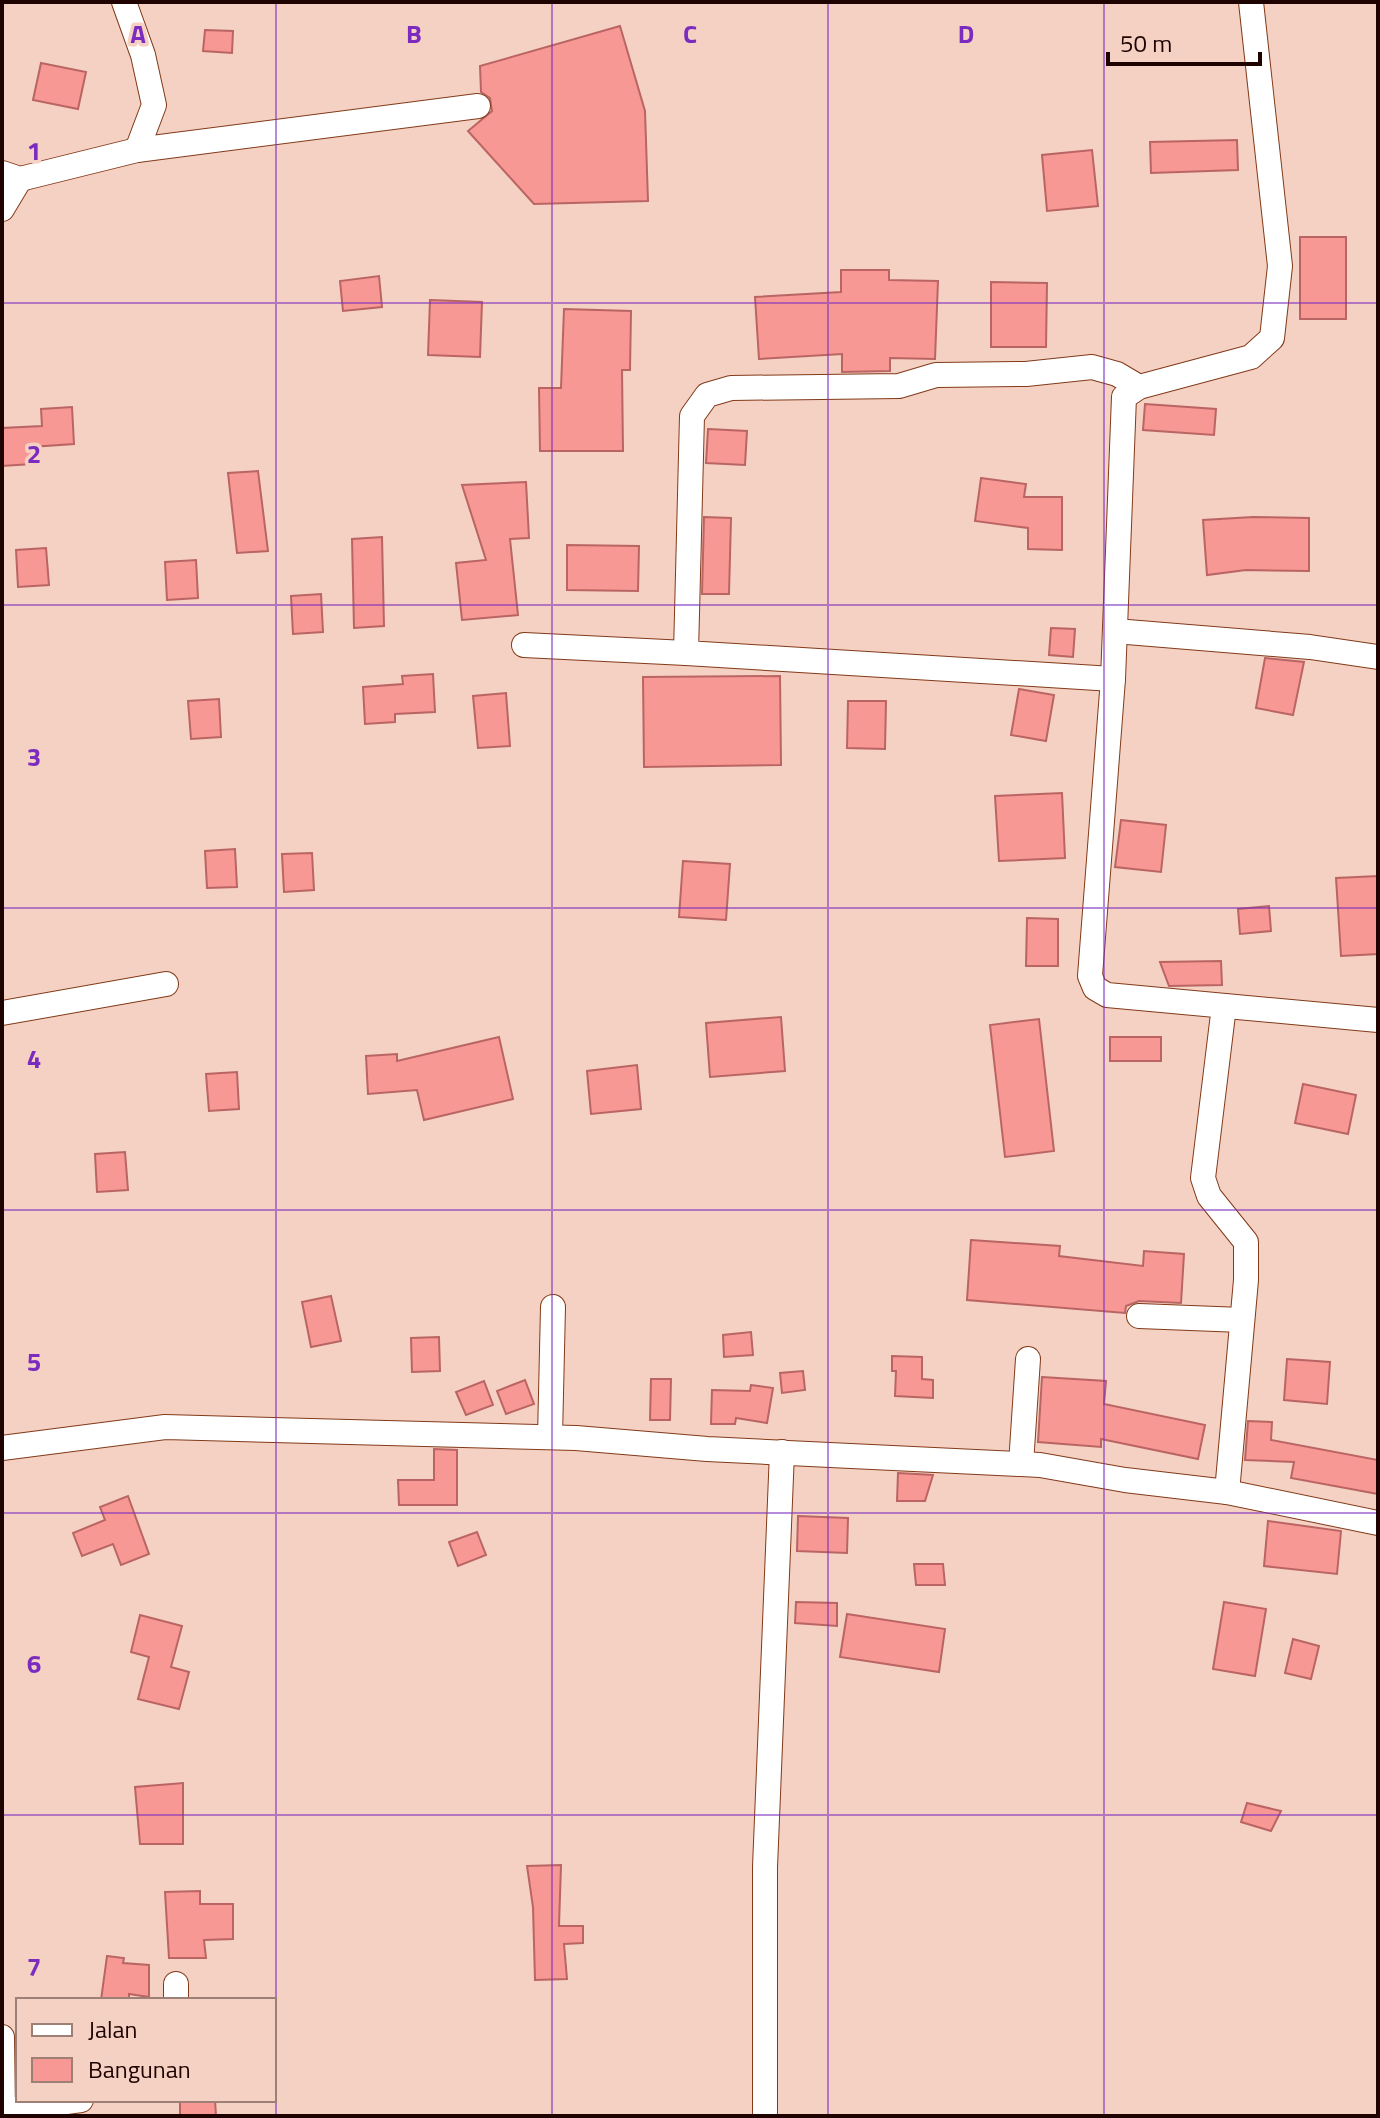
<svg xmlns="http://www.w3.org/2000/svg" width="1380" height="2118" font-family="'Titillium Web',sans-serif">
<rect width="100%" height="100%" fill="#f4d1c3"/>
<g fill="#f79894" stroke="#ba6563" stroke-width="2">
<path d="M620,26L645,111L648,201L534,204L468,131L492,111L490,98L481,92L480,66Z"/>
<path d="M205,30L233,31L232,53L203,51Z"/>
<path d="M41,63L86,72L78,109L33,100Z"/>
<path d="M1237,140L1238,170L1151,173L1150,142Z"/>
<path d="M1092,150L1098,206L1047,211L1042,155Z"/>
<rect x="1300" y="237" width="46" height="82"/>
<path d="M841,270H889V280L938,281L935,359L890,358V371L842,372V354L759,359L755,297L841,292Z"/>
<path d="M379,276L382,307L343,311L340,281Z"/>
<path d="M991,282L1047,283L1046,347H991Z"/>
<path d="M430,300L482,302L480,357L428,355Z"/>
<path d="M564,309L631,311L630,370H622L623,451H540L539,388H561Z"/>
<path d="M1145,404L1216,409L1214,435L1143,430Z"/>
<path d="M72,407L74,444L31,447L32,464L2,466V428L42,426L41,409Z"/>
<path d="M708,429L747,431L745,465L706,463Z"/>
<path d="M258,471L268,551L237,553L228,473Z"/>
<path d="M981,478L1026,484L1024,497H1062V550L1028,549V528L975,521Z"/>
<path d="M526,482L529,538L510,539L518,615L462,620L456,563L486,560L462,485Z"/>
<path d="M704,517L731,518L729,594H702Z"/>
<path d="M1253,517L1309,518V571L1246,570L1207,575L1203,520Z"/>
<path d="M382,537L384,626L354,628L352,539Z"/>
<path d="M567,545L639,546L638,591L567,590Z"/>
<path d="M46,548L49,585L18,587L16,550Z"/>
<path d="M196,560L198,598L167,600L165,562Z"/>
<path d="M321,594L323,632L293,634L291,596Z"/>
<path d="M1051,628L1075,629L1073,657L1049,655Z"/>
<path d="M1265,658L1304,662L1293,715L1256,708Z"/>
<path d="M433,674L435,712L395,714V722L365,724L363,687L403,684L402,676Z"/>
<path d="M780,676L781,765L644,767L643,677Z"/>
<path d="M1019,689L1054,695L1046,741L1011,735Z"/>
<path d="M506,693L510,746L478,748L473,696Z"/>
<path d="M219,699L221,737L191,739L188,701Z"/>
<path d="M848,701H886L885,749L847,748Z"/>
<path d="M1062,793L1065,858L999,861L995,796Z"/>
<path d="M1121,820L1166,825L1161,872L1115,867Z"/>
<path d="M235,849L237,887L207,888L205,851Z"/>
<path d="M312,853L314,890L284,892L282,854Z"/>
<path d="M683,861L730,864L726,920L679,917Z"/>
<path d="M1378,876V954L1341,956L1336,878Z"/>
<path d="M1269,906L1271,931L1240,934L1238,909Z"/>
<path d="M1027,918L1058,919V966H1026Z"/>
<path d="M1221,961L1222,985L1169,986L1160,962Z"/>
<path d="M781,1017L785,1071L710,1077L706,1023Z"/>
<path d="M1039,1019L1054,1151L1005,1157L990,1025Z"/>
<path d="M499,1037L513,1099L424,1120L417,1090L368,1094L366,1056L397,1054V1061Z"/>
<rect x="1110" y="1037" width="51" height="24"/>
<path d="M637,1065L641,1109L591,1114L587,1071Z"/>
<path d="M237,1072L239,1109L209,1111L206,1074Z"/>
<path d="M1303,1084L1356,1095L1348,1134L1295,1123Z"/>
<path d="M125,1152L128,1190L97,1192L95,1154Z"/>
<path d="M971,1240L1060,1246L1059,1256L1143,1266L1144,1251L1184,1254L1181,1303L1139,1301L1126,1306L1125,1313L967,1300Z"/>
<path d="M331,1296L341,1341L311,1347L302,1302Z"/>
<path d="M751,1332L753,1355L724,1357L723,1335Z"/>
<path d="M439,1337L440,1371L412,1372L411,1338Z"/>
<path d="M892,1356L922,1357V1379L933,1380V1398L895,1396L896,1371H892Z"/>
<path d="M1287,1359L1330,1362L1327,1404L1284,1400Z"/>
<path d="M803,1371L805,1390L782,1393L780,1373Z"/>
<path d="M1042,1377L1106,1381L1104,1404L1205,1425L1198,1459L1101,1439V1447L1038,1442Z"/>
<path d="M651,1379H671L670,1420H650Z"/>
<path d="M525,1380L534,1404L506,1414L497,1391Z"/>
<path d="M484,1381L493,1405L466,1415L456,1392Z"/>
<path d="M751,1385L773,1388L767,1423L736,1418L735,1424H711L712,1390L750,1391Z"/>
<path d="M1248,1421L1272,1422L1271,1440L1378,1460V1494L1291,1478L1294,1462L1245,1460Z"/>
<path d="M434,1449L457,1450V1505H399L398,1480H434Z"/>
<path d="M898,1473L933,1475L925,1501H897Z"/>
<path d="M128,1496L149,1554L121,1565L113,1544L82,1556L73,1533L105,1520L100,1507Z"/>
<path d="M798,1516L848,1518L847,1553L797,1551Z"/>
<path d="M1268,1521L1341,1531L1337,1574L1264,1566Z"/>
<path d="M477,1532L486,1555L458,1566L449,1542Z"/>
<path d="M914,1564H943L945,1585H916Z"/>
<path d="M796,1602L837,1603V1626L795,1623Z"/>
<path d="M1224,1602L1266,1609L1255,1676L1213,1669Z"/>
<path d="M847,1614L945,1629L939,1672L840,1657Z"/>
<path d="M140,1615L182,1626L171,1667L189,1672L179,1709L138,1699L149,1657L131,1652Z"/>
<path d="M1293,1639L1319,1646L1311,1679L1285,1673Z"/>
<path d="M183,1783V1844H140L135,1787Z"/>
<path d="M1247,1803L1281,1811L1271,1831L1241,1822Z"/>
<path d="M561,1865L559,1926H583V1943L564,1944L567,1979L535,1980L533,1907L527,1866Z"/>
<path d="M200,1891V1904H233V1939L204,1940L206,1958H169L165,1892Z"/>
<path d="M107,1956L124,1958L123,1963L149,1965V1997L129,1994V2000H101Z"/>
<path d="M180,2100H215L216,2116H180Z"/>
</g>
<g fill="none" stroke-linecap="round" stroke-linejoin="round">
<g stroke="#823a19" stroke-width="26">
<g id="minor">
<path d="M124,2L143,55L154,105L137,150"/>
<path d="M1251,2L1280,266L1272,338L1251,357L1139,387L1124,397L1113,679L1090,976L1095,988L1107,995L1378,1020"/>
<path d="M2,173L20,179L137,150L478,106"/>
<path d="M2,209L20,179"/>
<path d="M1115,631L1310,647L1378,657"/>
<path d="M524,645L686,653"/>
<path d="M1113,679L686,653L692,416L707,395L731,388L899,386L936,375L1026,374L1092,367L1117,374L1139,387"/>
<path d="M1224,1006L1203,1178L1209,1196L1246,1242V1280L1227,1492"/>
<path d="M2,1013L166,984"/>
<path d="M1139,1316L1242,1320"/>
<path d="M550,1437L553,1307"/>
<path d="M2,1448L165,1427L576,1438L707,1449L1040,1465L1125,1480L1227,1492L1378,1523"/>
<path d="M1021,1464L1028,1359"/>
<path d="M176,2000V1984"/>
<path d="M2,2037L3,2111"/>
<path d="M2,2111L81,2100"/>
<path d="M765,2116V1867L782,1452"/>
</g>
</g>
<use href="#minor" stroke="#fff" stroke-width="24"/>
</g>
<path fill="none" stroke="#7b2cbf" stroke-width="2" stroke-opacity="0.55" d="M276,2V2116M552,2V2116M828,2V2116M1104,2V2116M2,303H1378M2,605H1378M2,908H1378M2,1210H1378M2,1513H1378M2,1815H1378"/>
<g font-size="26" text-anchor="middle" font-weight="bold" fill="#7b2cbf" stroke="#f4d1c3" stroke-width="7" stroke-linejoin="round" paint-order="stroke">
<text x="138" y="43">A</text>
<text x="414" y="43">B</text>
<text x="690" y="43">C</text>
<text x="966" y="43">D</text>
<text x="34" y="160">1</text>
<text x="34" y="463">2</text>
<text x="34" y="766">3</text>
<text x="34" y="1068">4</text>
<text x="34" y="1371">5</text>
<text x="34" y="1673">6</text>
<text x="34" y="1976">7</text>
</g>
<rect width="1380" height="2118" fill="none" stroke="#1e0300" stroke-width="8"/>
<rect x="16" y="1998" width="260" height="104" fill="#f4d1c3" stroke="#9e7f75" stroke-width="2"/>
<rect x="32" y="2024" width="40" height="12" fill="#ffffff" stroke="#9e7f75" stroke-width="2"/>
<text x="88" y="2038" font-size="24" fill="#1e0300">Jalan</text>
<rect x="32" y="2058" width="40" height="24" fill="#f79894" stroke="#9e7f75" stroke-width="2"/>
<text x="88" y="2078" font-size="24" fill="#1e0300">Bangunan</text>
<path d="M1108 52v12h152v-12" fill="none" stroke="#1e0300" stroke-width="4"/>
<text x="1120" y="52" font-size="24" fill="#1e0300" stroke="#f4d1c3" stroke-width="6" paint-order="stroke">50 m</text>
</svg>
